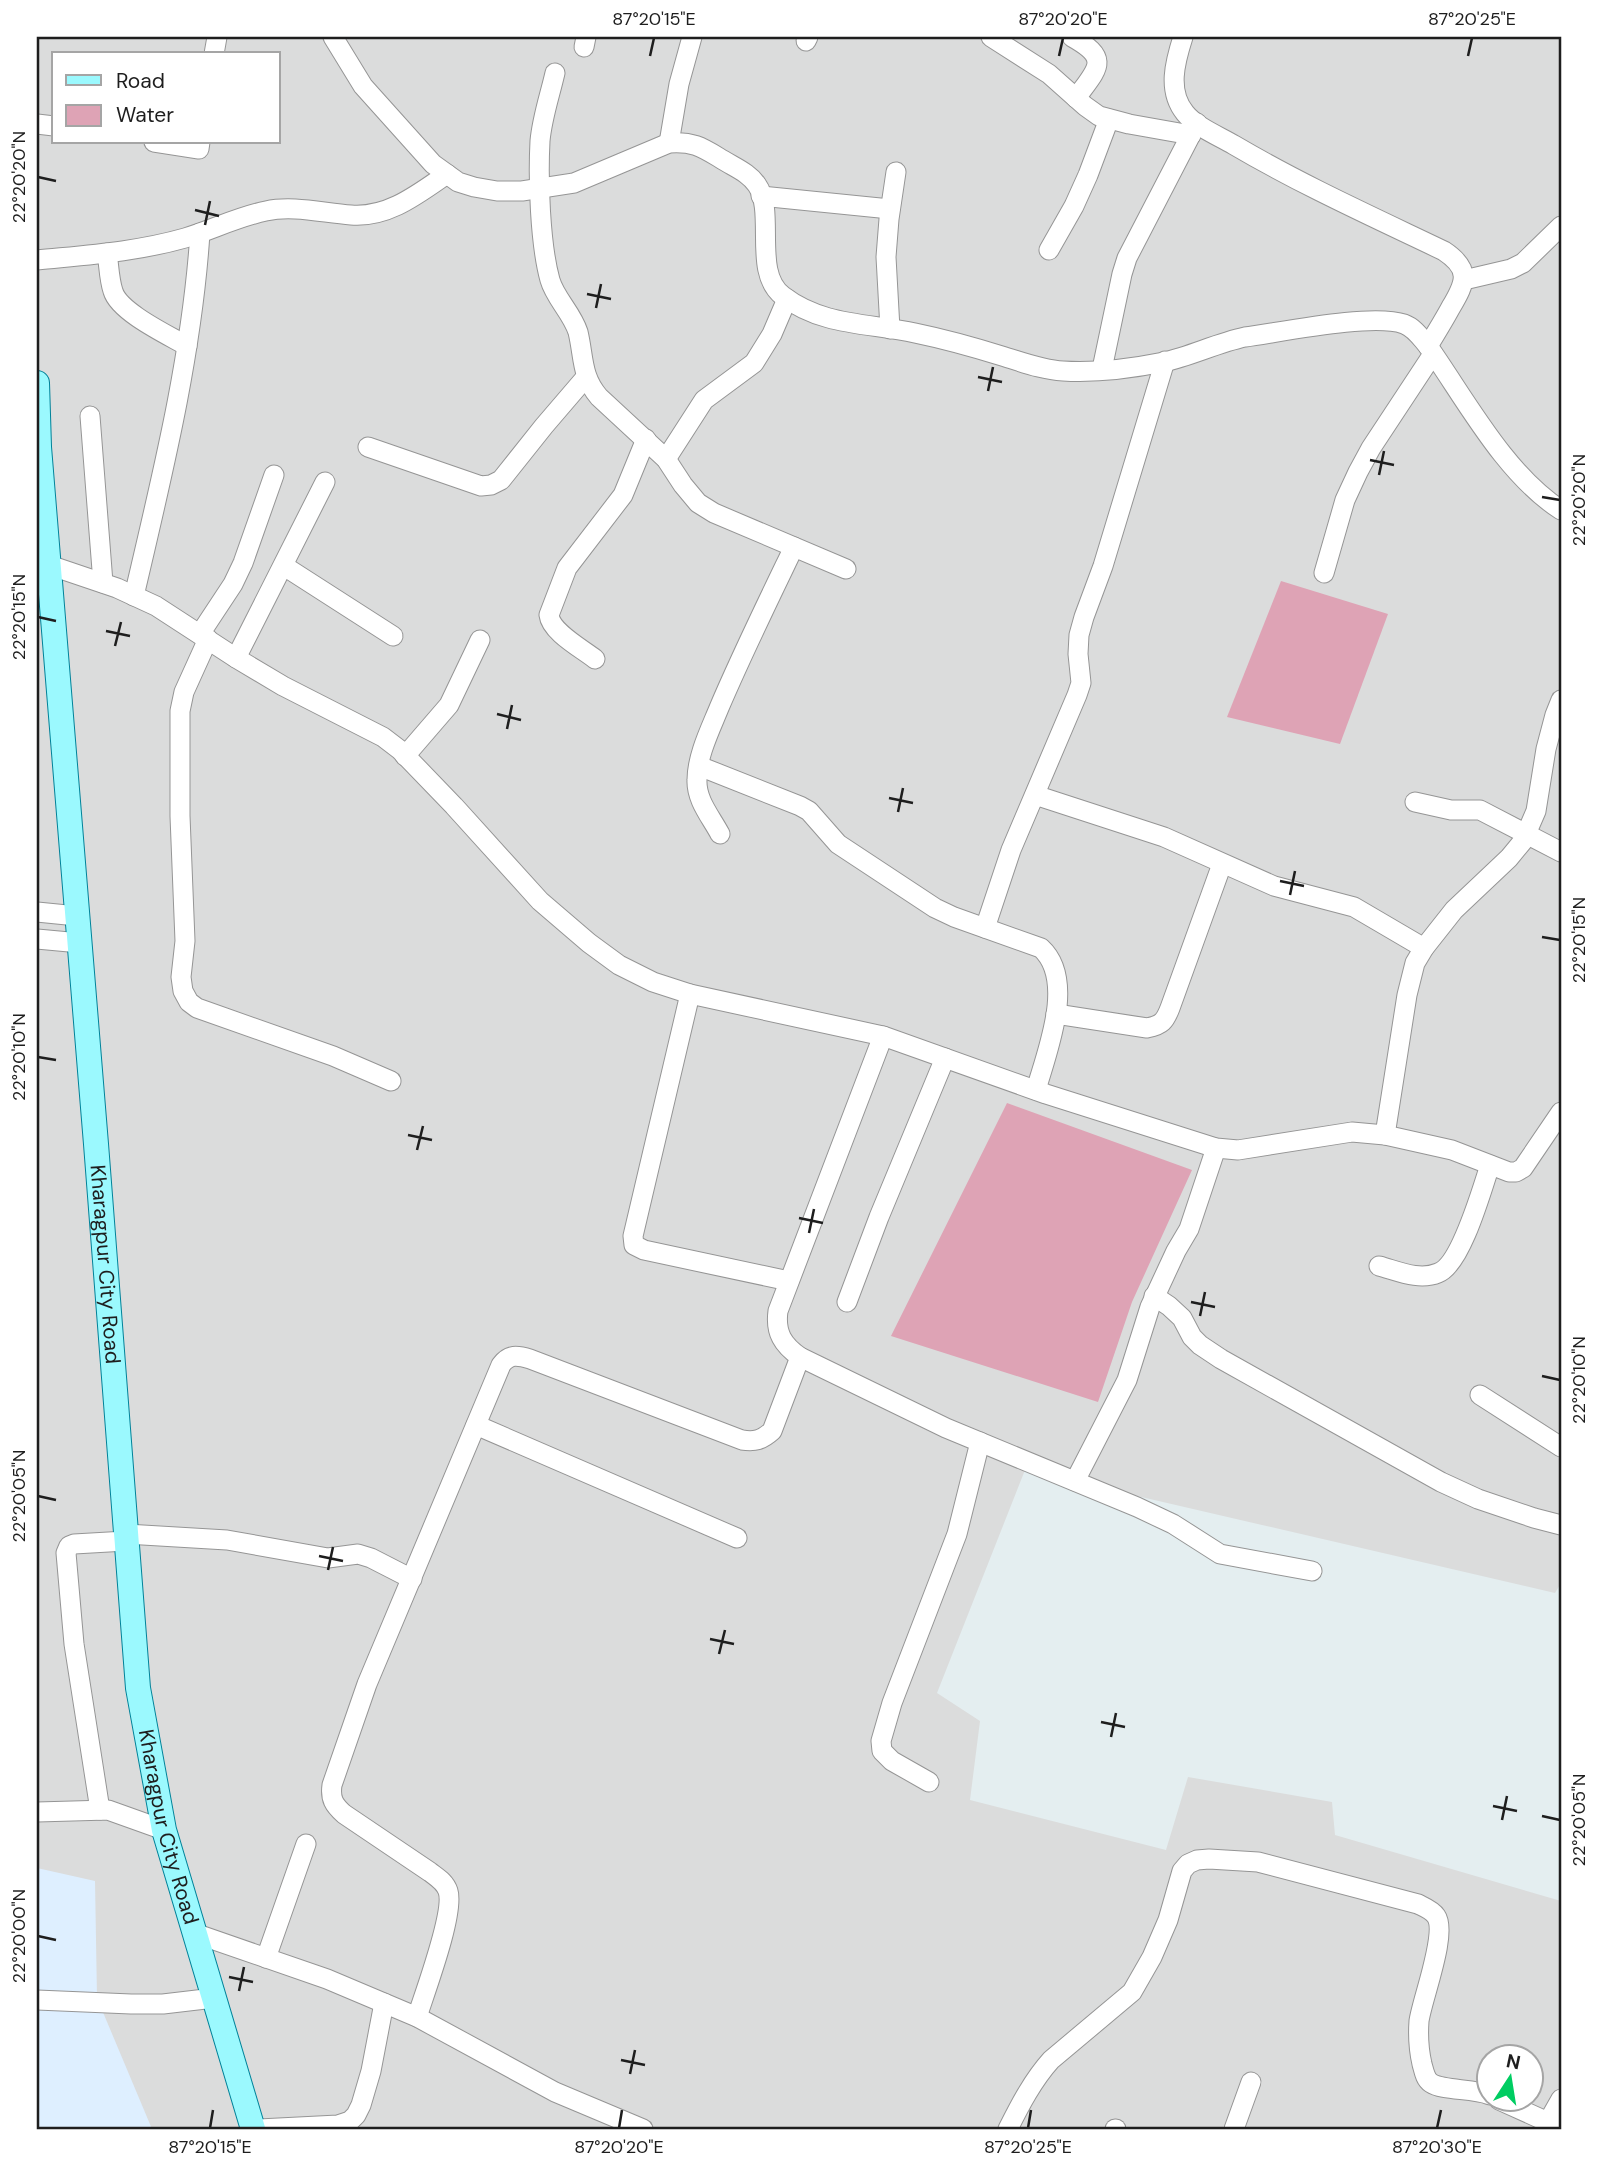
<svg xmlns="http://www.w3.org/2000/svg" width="1598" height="2166" font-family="'DM Sans',sans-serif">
<rect width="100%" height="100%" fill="#e4eef0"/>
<path fill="#dbdcdc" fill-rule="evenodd" d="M37,37H1561V1583L1555,1593L1025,1470L937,1693L980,1721L970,1800L1166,1850L1188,1777L1332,1802L1335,1835L1561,1901V2129H37ZM54,54H278V142H54ZM1490,2058H1532V2100H1490Z"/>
<path fill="#deefff" d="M37,1868L95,1881L97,1998L152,2129H37Z"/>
<g fill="#dea3b5">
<path d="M1281,581L1388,614L1340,744L1227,717Z"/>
<path d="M1007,1103L1192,1170L1132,1302L1098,1402L891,1336Z"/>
</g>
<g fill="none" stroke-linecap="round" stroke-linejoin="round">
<g stroke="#959595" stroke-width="21">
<g id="minor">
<path d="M333,37L363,86L433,164L458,182L474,187L497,191H522L574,183L669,143C694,141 703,148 723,160C736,168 749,173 757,185C776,212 752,273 783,296C822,326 869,323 915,333C944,339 973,347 1002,356C1022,362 1042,370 1063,371C1094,373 1134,368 1164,362C1191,356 1217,343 1245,337C1282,332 1372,313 1404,324C1415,328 1421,338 1428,346C1466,400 1505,474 1561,510"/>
<path d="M991,37L1049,74L1085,106L1099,116L1129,124L1191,135"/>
<path d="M1072,37C1111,59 1098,68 1076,98"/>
<path d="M1183,37C1175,62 1167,91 1185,113C1196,127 1219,136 1234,145C1302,185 1373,217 1444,251C1471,269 1466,282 1451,307C1444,320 1436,333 1428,346"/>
<path d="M806,41L808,37"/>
<path d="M584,47L586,37"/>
<path d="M214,54L217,37"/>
<path d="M555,73C550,95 542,118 540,141C538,179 540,244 550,280C555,298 572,313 578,332C584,357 581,376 599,397L666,459L683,485L698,503L714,513L846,569"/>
<path d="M37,124L54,126"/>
<path d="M154,142L199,149L200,142"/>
<path d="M669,143L679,84L692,37"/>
<path d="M761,196L890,209"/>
<path d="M1049,250L1074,206L1088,175L1109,119"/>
<path d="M107,253C109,265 109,279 113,291C119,312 168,335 187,346"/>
<path d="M37,260C86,255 136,252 185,238C212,230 237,217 266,211C293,205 323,213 351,215C388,218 418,194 447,174"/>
<path d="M1464,280L1511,269L1523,263L1561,226"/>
<path d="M890,329L886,257L889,219L896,172"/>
<path d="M1102,369L1122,274L1127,258L1197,123"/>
<path d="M90,416L103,583"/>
<path d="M368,447L481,486L491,485L501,480L544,426L586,377"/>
<path d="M666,459L704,400L754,363L772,334L787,299"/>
<path d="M49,565L117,588L156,606L236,658L283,686L383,737L400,750L454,806L540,901L589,943L619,965L653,982L690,994L883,1036L1046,1094L1216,1148L1238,1150L1352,1132L1385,1135L1452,1150L1509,1172H1516L1523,1168L1561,1112"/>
<path d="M284,566L393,636"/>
<path d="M1324,573L1345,500L1358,472L1371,448L1433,354"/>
<path d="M134,596C162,476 192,356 200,233"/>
<path d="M200,634L233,584L243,563L274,475"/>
<path d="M208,639L184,692L180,711V816L185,941L181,977L183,991L189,1002L197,1008L333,1056L391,1081"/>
<path d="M236,658L325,482"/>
<path d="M595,659C581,648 551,632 549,615L567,568L623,495L646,439"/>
<path d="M405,756L449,705L480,640"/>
<path d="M699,766L800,806L809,811L838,844L935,908L954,917L1041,948C1076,980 1047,1051 1036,1090"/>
<path d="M1035,795L1164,837L1274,886L1354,907L1424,948"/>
<path d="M1415,802L1451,810H1480L1561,852"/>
<path d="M720,834C711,817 696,800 697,780C697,756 710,730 719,708C742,654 768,601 794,547"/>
<path d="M37,912L77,916"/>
<path d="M985,928L1011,850L1077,695L1081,683L1078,654L1079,635L1084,617L1103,566L1165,361"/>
<path d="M37,939L80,943"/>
<path d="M690,994L633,1236L634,1245L644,1250L789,1281"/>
<path d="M1056,1014L1147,1028C1162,1025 1165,1021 1170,1008L1222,864"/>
<path d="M883,1036L778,1311C775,1333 783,1345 800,1357L946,1428L1137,1507L1173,1524L1220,1554L1312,1571"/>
<path d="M1385,1135L1407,995L1415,963L1424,948L1454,910L1509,858L1523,841L1536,811L1546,749L1555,715L1561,700"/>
<path d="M1379,1266C1398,1271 1419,1281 1438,1273C1461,1265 1482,1189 1490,1165"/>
<path d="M1154,1296L1169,1306L1182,1318L1192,1337L1200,1345L1221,1359L1441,1482L1478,1499L1534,1518L1561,1525"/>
<path d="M847,1302L879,1217L945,1058"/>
<path d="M1480,1395L1561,1447"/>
<path d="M476,1425L737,1538"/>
<path d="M1075,1481L1127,1380L1150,1307L1176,1251L1189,1229L1216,1148"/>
<path d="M126,1534L227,1540L328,1558L358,1554L371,1558L412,1579"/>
<path d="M929,1782L892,1761L882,1751L881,1741L892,1703L957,1534L980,1442"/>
<path d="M100,1810L74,1644L66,1553L69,1546L74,1544L126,1541"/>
<path d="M37,1812L108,1810L164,1830"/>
<path d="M194,1933L327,1979L417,2017L555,2092L643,2129"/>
<path d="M266,1958L306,1844"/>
<path d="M37,2000L131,2004H163L214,1998"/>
<path d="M417,2017C425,1992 455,1912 448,1891C445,1882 438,1878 430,1872L344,1814C334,1805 330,1799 332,1785L367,1684L501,1365C509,1354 517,1355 530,1359L742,1440C755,1442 762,1440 772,1431L800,1357"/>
<path d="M1499,2100L1561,2128"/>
<path d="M1548,2122L1561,2099"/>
<path d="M259,2129L338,2125L350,2121L356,2115L361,2105L371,2071L384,2003"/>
<path d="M1008,2129C1020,2105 1033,2080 1051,2060L1132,1992L1152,1957L1168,1920L1182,1871L1188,1864L1197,1860L1209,1859L1258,1862L1418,1904C1424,1907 1432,1910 1436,1916C1448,1933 1422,1999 1419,2021C1418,2035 1419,2051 1422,2064C1424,2071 1425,2079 1431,2083C1443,2091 1473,2088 1490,2095"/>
<path d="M1115,2129H1116"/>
<path d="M1234,2129L1251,2082"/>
</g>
</g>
<g stroke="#008299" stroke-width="26">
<g id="major">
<path id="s1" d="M37,383L39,447L96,1144L138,1688L164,1830L253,2129"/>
</g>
</g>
<use href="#minor" stroke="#fff" stroke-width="19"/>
<use href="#major" stroke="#9bf9fe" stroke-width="24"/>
</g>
<path fill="none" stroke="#1e1e1e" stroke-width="2.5" d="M650,56L654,38M1059,56L1063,38M1468,56L1472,38M38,177L56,181M195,210L219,216M205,225L210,201M587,294L611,299M596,308L601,284M978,377L1002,382M988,391L993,367M1370,460L1394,465M1379,475L1384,451M1542,497L1560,500M38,617L56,621M106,631L130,636M115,646L121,622M497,714L521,720M507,729L512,705M889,798L913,803M898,812L903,788M1280,881L1304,886M1290,895L1295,871M1542,937L1560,940M38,1057L56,1060M408,1135L432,1140M417,1150L423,1126M799,1218L823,1223M809,1233L814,1209M1191,1302L1215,1307M1200,1316L1205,1292M1542,1376L1560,1380M38,1496L56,1500M319,1556L343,1561M328,1570L333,1547M710,1639L734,1644M719,1654L725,1630M1101,1722L1125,1727M1111,1737L1116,1713M1493,1806L1517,1811M1542,1816L1560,1820M1502,1820L1507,1796M38,1936L56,1940M229,1977L253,1982M239,1991L244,1967M621,2060L645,2065M630,2074L635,2050M210,2128L213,2110M619,2128L622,2110M1028,2128L1031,2110M1437,2128L1441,2110"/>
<g text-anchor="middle" stroke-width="5" stroke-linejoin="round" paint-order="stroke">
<g font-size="21" fill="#1e1e1e" stroke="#fff">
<text dy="7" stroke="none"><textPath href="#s1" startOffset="884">Kharagpur City Road</textPath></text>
<text dy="7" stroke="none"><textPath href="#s1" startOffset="1451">Kharagpur City Road</textPath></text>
</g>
</g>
<rect width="1598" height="2166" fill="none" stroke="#ffffff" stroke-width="77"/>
<rect x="52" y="52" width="228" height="91" fill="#ffffff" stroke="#a5a5a5" stroke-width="2"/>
<rect x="66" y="75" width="35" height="10" fill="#9bf9fe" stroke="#a5a5a5" stroke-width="2"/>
<text x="116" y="88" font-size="21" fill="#1e1e1e">Road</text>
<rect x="66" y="105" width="35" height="21" fill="#dea3b5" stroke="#a5a5a5" stroke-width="2"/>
<text x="116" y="122" font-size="21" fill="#1e1e1e">Water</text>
<g transform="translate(1510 2078) rotate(12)"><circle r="33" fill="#ffffff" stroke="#a5a5a5" stroke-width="2"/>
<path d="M0-5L12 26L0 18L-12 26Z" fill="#00cd62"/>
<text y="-10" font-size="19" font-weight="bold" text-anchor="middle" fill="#1e1e1e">N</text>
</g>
<rect x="38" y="38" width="1522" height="2090" fill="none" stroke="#1e1e1e" stroke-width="2.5"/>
<g font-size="18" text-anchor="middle" fill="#1e1e1e">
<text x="654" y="25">87°20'15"E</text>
<text x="1063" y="25">87°20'20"E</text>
<text x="1472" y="25">87°20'25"E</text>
<text transform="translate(19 177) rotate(-90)" y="6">22°20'20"N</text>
<text transform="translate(1579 500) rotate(-90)" y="6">22°20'20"N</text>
<text transform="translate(19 617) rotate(-90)" y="6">22°20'15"N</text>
<text transform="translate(1579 940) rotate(-90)" y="6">22°20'15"N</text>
<text transform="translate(19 1057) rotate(-90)" y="6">22°20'10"N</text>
<text transform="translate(1579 1380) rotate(-90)" y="6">22°20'10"N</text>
<text transform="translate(19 1496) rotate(-90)" y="6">22°20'05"N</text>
<text transform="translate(1579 1820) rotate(-90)" y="6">22°20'05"N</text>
<text transform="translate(19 1936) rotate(-90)" y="6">22°20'00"N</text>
<text x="210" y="2153">87°20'15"E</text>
<text x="619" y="2153">87°20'20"E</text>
<text x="1028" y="2153">87°20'25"E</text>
<text x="1437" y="2153">87°20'30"E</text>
</g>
</svg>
